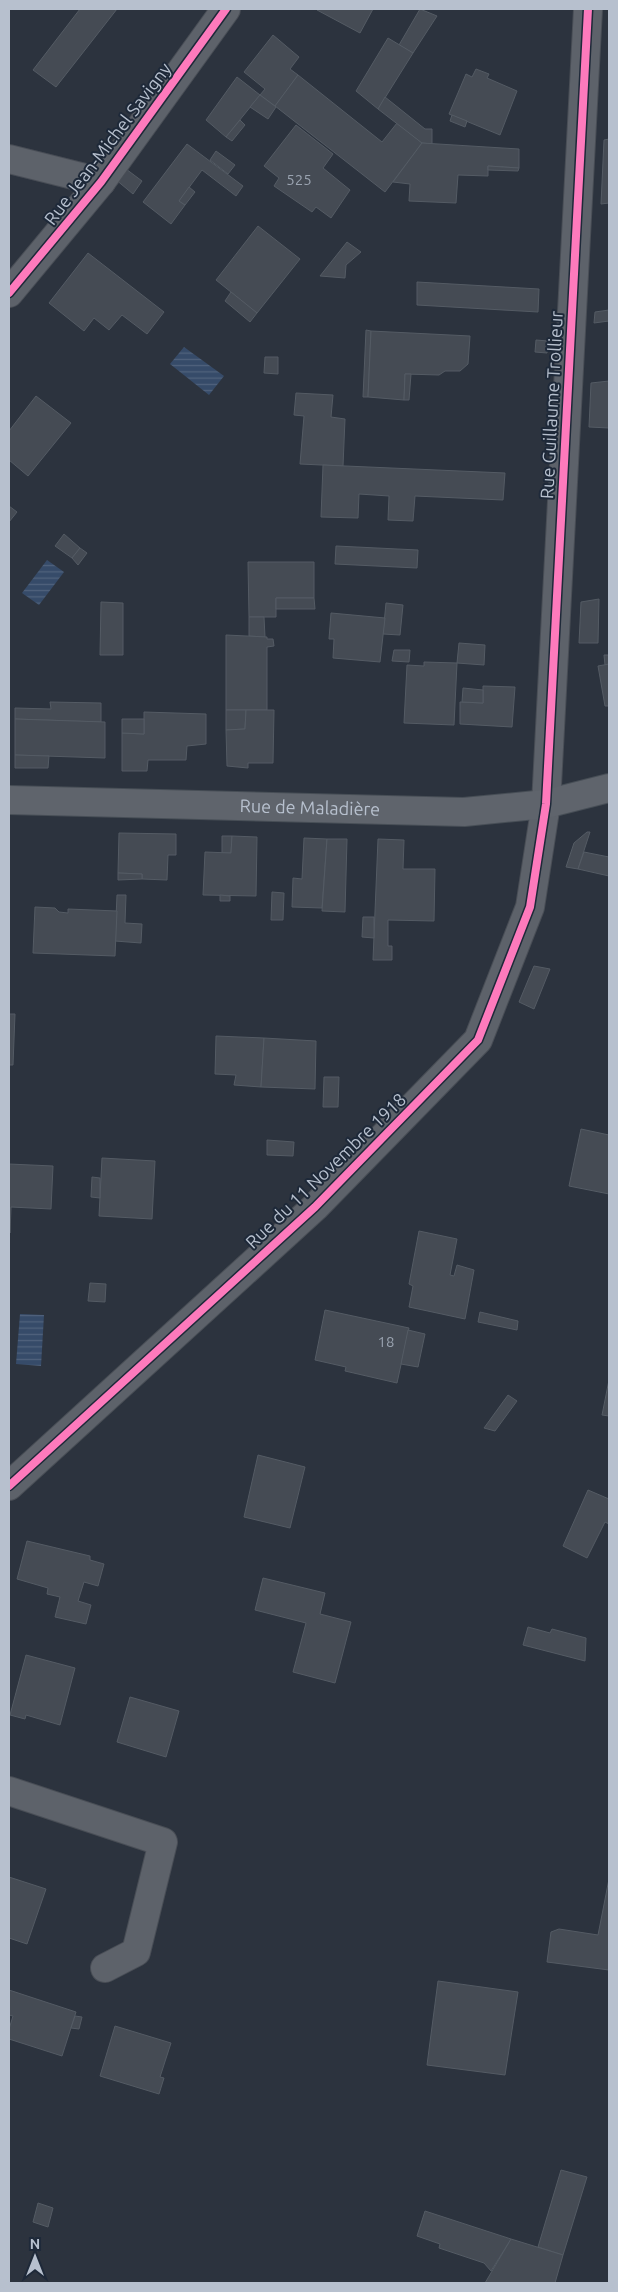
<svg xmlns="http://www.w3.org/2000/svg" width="618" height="2292" font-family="Ubuntu,sans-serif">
<defs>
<pattern id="water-rules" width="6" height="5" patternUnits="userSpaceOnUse" patternTransform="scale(1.25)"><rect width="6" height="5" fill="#364b69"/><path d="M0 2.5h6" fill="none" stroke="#51637d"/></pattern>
</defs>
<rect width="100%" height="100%" fill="#2c333e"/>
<g fill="url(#water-rules)">
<path d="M184,347L224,376L209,395L170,364Z"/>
<path d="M47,560L64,572L39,605L22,593Z"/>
<path d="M20,1314L44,1315L41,1366L16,1364Z"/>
</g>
<g fill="#454b54" stroke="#545b64">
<path d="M80,9H117L56,87L33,70Z"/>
<path d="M318,9H373L360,33L317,10Z"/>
<path d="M420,9L437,16L413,53L399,45Z"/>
<path d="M273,35L299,57L290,69L298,75L275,106L260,95L265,89L244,72Z"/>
<path d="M388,38L413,53L378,109L356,91Z"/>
<path d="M476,69L489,74L487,78L517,91L500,135L449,114L466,74L472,77Z"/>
<path d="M298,75L382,142L397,123L422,143L385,192L275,106Z"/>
<path d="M237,77L260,95L226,137L206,120Z"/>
<path d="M260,95L276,107L268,119L250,107Z"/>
<path d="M385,97L425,129H432V144L422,143L378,109Z"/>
<path d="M452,115L467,121L465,127L450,121Z"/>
<path d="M240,120L245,125L232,141L226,137Z"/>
<path d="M296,125L333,154L323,168L350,190L331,218L316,207L312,212L274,186L279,178L264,166Z"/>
<path d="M609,139V203L601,204L604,140Z"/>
<path d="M422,143L519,149V168L488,166V176L458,175L456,203L409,201L410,184L393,182Z"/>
<path d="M187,144L243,186L236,196L202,170L179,201L185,205L171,224L143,202Z"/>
<path d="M216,151L235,165L228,174L210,160Z"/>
<path d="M118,163L142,181L133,194L109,174Z"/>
<path d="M488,166L519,168L518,171L488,170Z"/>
<path d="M189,187L195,192L185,205L179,201Z"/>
<path d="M258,226L300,259L257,313L216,280Z"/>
<path d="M347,242L361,252L346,265L345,278L320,276Z"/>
<path d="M88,253L164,312L147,334L122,315L109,330L94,318L84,331L49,303Z"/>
<path d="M417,282L539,289L538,312L417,305Z"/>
<path d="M231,292L257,313L250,322L225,301Z"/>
<path d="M609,310V321L594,323L595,312Z"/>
<path d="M366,330L371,331L368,397H363Z"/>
<path d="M371,331L470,336L468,364L460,371H445L439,375L405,374L404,400L368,397Z"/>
<path d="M536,340L548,341L547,353L535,352Z"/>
<path d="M265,357H278V374L264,373Z"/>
<path d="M405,374H411L409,400H404Z"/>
<path d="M609,381V428L589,427L591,383Z"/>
<path d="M296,393L333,395L331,417L345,419L343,466L300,464L304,416L294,415Z"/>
<path d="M36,396L71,423L28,476L9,460V431Z"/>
<path d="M323,465L505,473L503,500L415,496L413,521L388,520L389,496L359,494L358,518L321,517Z"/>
<path d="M9,506L17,512L9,522Z"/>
<path d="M64,534L80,548L72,558L55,546Z"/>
<path d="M336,546L418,550L417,568L335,564Z"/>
<path d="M80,548L87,553L78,565L72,558Z"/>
<path d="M248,562H314V598H276V617H249Z"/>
<path d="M276,598H314L315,609H276Z"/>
<path d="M599,599L598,643H579L581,602Z"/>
<path d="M101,602L123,603V655H100Z"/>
<path d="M386,603L403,605L400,635L383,634Z"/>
<path d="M331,613L385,618L380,662L333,658L334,639H329Z"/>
<path d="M249,617H264L265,637L249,636Z"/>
<path d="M226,635L267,637V639H273L274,646L267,647V710H226Z"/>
<path d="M459,643L485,645L484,665L457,663Z"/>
<path d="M394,650H410L409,662L392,661Z"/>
<path d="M604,655H609V664L605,665Z"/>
<path d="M424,662L457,663L454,725L404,723L407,665L424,666Z"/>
<path d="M609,664V706H605L598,666Z"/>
<path d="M483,686L515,687L512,727L460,724V702L483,703Z"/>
<path d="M463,688L483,690V703L462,702Z"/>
<path d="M50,702L101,703V722L15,719V708L51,709Z"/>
<path d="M226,710H246L245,729L226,730Z"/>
<path d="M246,710H274L273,763H248V768L227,766L226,730L245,729Z"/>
<path d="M144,712L206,714V744L187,746L186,760H148L147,771H122V733L144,734Z"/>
<path d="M15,719L105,722V758L15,755Z"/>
<path d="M122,719H144V734L122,733Z"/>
<path d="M15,755L49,756L48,768H15Z"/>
<path d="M587,832H590L578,869L566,867L574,843Z"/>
<path d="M119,833L176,834V855H168L167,880L142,879V874L118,873Z"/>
<path d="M222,836H232L231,853H222Z"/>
<path d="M232,836L257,837L256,896L203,895L205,852L231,853Z"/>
<path d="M304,838L327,839L322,908L292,907L293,878L302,879Z"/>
<path d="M327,839H347L345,912L322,911Z"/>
<path d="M378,839L404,840L403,869H435L434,921L388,920V946H392V960H373Z"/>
<path d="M584,852L609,857V876L578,869Z"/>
<path d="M118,873L142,874V879L118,880Z"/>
<path d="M272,892L284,893L283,920H271Z"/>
<path d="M117,895H126L125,923L142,924L141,943L115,941Z"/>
<path d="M220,895L230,896V901H220Z"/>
<path d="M35,907L55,908L59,912L68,913V909L117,911L115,956L33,953Z"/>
<path d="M363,917H374V938L362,937Z"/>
<path d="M534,966L550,969L534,1009L519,1002Z"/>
<path d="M9,1014H15L13,1065H9Z"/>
<path d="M216,1036L264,1038L261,1087L234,1085L236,1075L215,1074Z"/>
<path d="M264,1038L316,1041L315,1089L261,1087Z"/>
<path d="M324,1077H339L338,1107H323Z"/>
<path d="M581,1129L609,1135V1194L569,1186Z"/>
<path d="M267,1140L294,1142L293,1156L267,1155Z"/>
<path d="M102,1158L155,1161L152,1219L99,1216Z"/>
<path d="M9,1164L53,1166L51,1209L11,1207L10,1233Z"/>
<path d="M92,1177L100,1178V1198L91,1197Z"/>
<path d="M419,1231L457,1239L450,1275L454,1276L457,1265L474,1270L465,1319L409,1307L413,1286L409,1284Z"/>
<path d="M90,1283L106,1284L105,1302L88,1301Z"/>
<path d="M325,1310L409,1328L397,1383L345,1371L346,1367L315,1360Z"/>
<path d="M480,1312L518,1321L517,1330L478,1322Z"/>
<path d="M408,1330L425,1334L418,1367L401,1364Z"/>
<path d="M609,1380V1416L602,1415Z"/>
<path d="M508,1395L517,1401L495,1431L484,1428Z"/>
<path d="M258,1455L305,1467L290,1528L244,1517Z"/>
<path d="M588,1490L609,1499V1524L605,1522L587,1558L563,1546Z"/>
<path d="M27,1541L90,1556V1560L104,1564L98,1586L84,1582L78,1601L91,1605L86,1624L55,1617L60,1597L47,1594L48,1588L17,1579Z"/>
<path d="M263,1578L325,1593L320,1614L351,1622L335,1683L293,1672L306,1623L255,1610Z"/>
<path d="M528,1627L550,1633L552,1629L586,1638L585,1661L523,1645Z"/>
<path d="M26,1655L75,1668L60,1725L26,1715L25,1719L10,1715Z"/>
<path d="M130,1697L179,1711L166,1757L117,1742Z"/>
<path d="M9,1877L46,1889L27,1944L9,1938Z"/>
<path d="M609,1879V1970L547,1962L551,1932L559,1929L598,1935Z"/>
<path d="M438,1981L518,1992L505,2075L427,2065Z"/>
<path d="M9,1990L76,2012L62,2056L9,2039V2029L13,2016L9,2015Z"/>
<path d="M75,2016L82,2017L79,2029L71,2028Z"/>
<path d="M115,2026L171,2043L160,2077L164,2078L159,2094L100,2076Z"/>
<path d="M561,2170L587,2177L563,2255L538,2247Z"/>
<path d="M38,2203L53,2208L48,2227L33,2222Z"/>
<path d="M425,2211L511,2239L491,2271L484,2263L439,2248L440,2244L417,2236Z"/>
<path d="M511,2239L563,2255L555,2283H485Z"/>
</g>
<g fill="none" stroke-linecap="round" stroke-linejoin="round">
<g stroke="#494e56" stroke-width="30">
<g id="minor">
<path d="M9,159L101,182"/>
<path d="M9,293L101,182L226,9"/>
<path d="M9,1486L315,1207L478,1040L530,907L546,804L588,9"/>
<path d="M9,1791L163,1842L136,1952L105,1968"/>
</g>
</g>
<g stroke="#474e56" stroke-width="30">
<g id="primary">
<path id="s1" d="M9,800L464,812L546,804L609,788"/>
</g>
</g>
<use href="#minor" stroke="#5d626a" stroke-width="28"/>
<use href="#primary" stroke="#5f646c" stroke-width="28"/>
<g stroke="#1e2939" stroke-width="11">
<g id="cycleway">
<path d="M9,293L101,182L226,9"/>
<path d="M9,1486L315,1207L478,1040L530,907L546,804L588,9"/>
</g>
</g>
<use href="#cycleway" stroke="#fd7abc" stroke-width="8"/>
</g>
<g text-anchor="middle" stroke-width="4" stroke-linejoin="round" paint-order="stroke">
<g font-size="15" fill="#9aa3b0">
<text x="299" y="185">525</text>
<text x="386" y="1347">18</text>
</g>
<g font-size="18" fill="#b7c0ce" stroke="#1e2939">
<text transform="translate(108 144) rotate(-53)" y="6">Rue Jean-Michel Savigny</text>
<text transform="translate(552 405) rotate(-87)" y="6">Rue Guillaume Trollieur</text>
<text dy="6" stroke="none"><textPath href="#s1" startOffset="301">Rue de Maladière</textPath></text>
<text transform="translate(326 1171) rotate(-44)" y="6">Rue du 11 Novembre 1918</text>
</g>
</g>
<rect width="618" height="2292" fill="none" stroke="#b7c0ce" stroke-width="20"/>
<g transform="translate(35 2257)" stroke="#1e2939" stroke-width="4" paint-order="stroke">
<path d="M0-4L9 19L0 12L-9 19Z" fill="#b7c0ce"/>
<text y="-8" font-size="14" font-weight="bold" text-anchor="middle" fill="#b7c0ce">N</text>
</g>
</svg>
